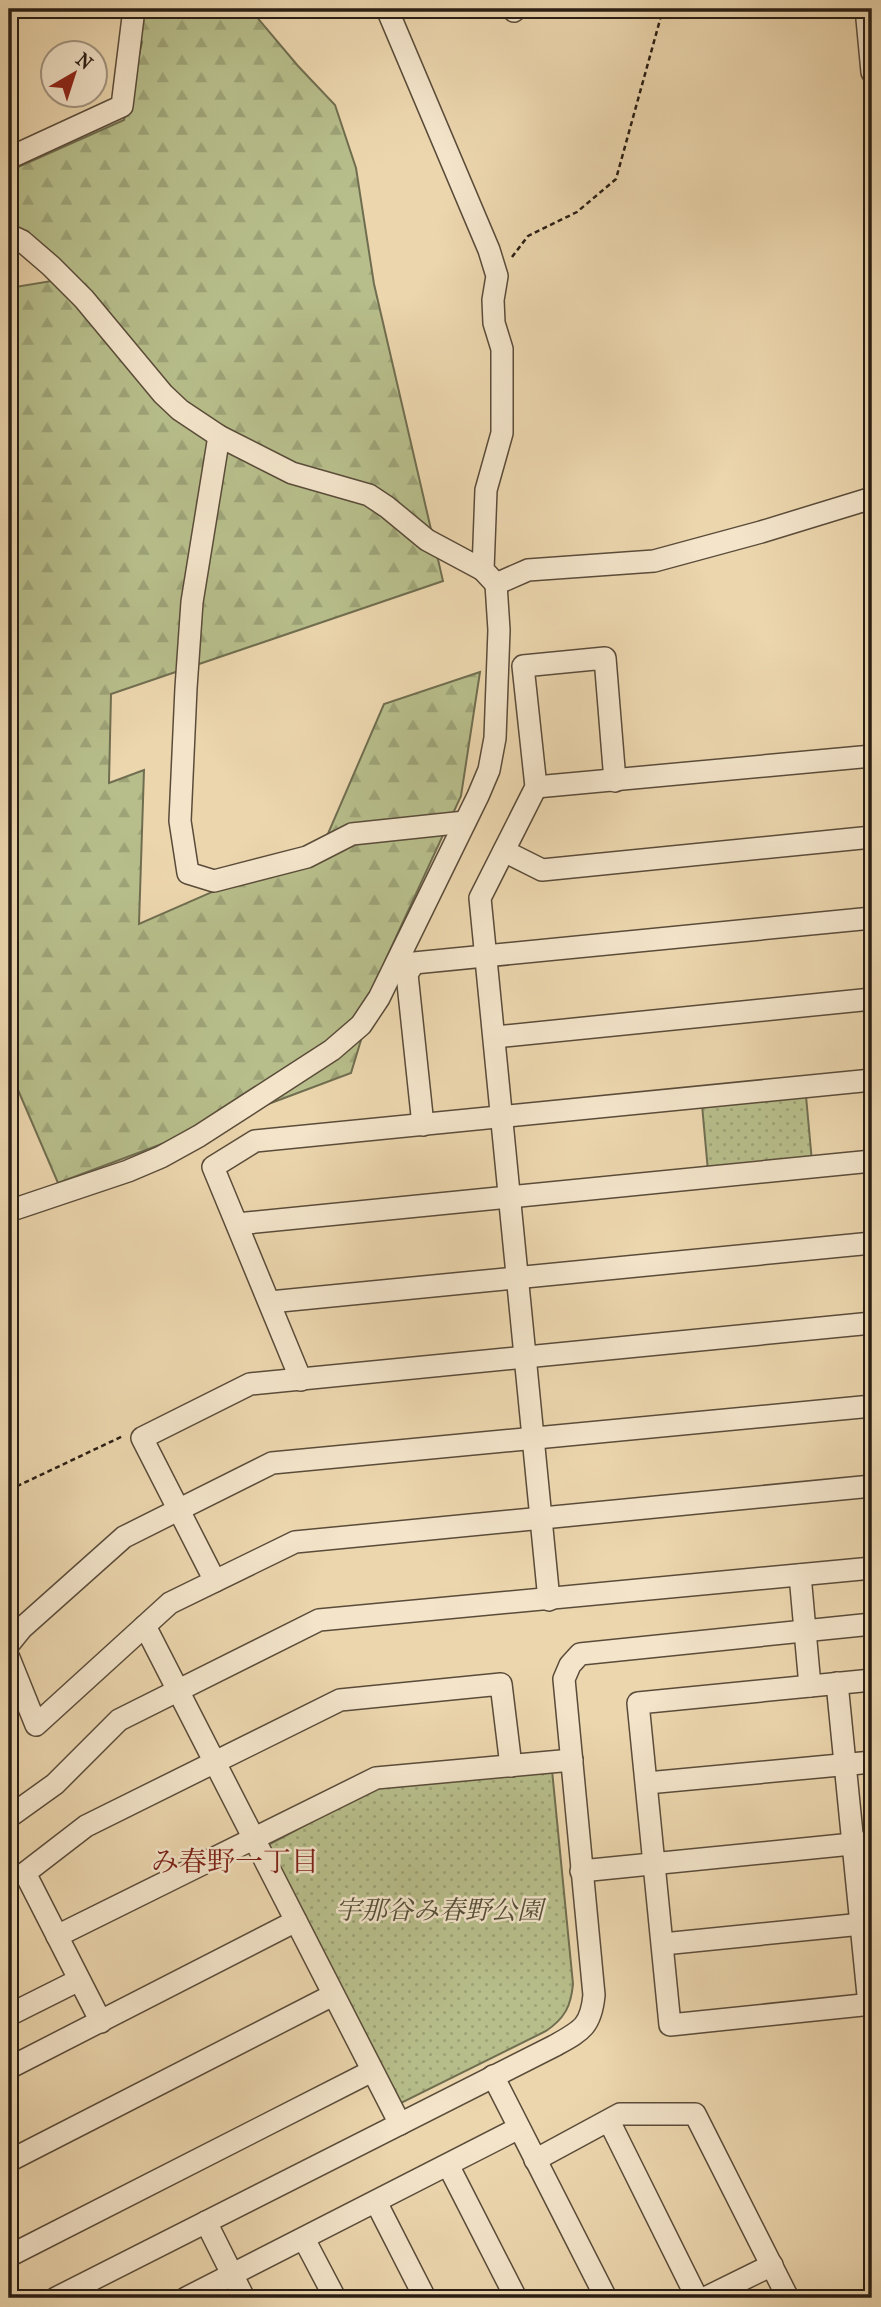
<svg xmlns="http://www.w3.org/2000/svg" width="881" height="2307" font-family="'IM FELL French Canon','Noto Serif JP',serif">
<defs>
<pattern id="forest-firs" width="22" height="20" patternUnits="userSpaceOnUse" patternTransform="scale(1.75)"><rect width="22" height="20" fill="#b7be8b"/><path d="M5 1l3.5 6h-7zM16 11l3.5 6h-7z" fill="#9da377"/></pattern>
<pattern id="park-dots" width="8" height="8" patternUnits="userSpaceOnUse" patternTransform="scale(1.75)"><rect width="8" height="8" fill="#b7be8b"/><path d="M2 2h.1M6 6h.1" fill="none" stroke="#9da377" stroke-width="1.8" stroke-linecap="round"/></pattern>
</defs>
<rect width="100%" height="100%" fill="#ecd6ae"/>
<filter id="stains"><feTurbulence type="fractalNoise" baseFrequency=".00286" numOctaves="4"/><feColorMatrix values="0 0 0 0 .2 0 0 0 0 .09 0 0 0 0 .02 0 0 0 .5 -.17"/></filter>
<radialGradient id="worn" r=".72"><stop offset=".6" stop-color="#630" stop-opacity="0"/><stop offset="1" stop-color="#630" stop-opacity=".3"/></radialGradient>
<path fill="url(#forest-firs)" stroke="#706e50" stroke-width="2" d="M122,9H250L298,66L335,105L356,168L374,284L443,581L111,694L109,783L144,770L139,924L324,843L384,704L480,672L461,796L385,961L351,1073L58,1183L9,1069V288L70,278L9,232V171L124,120L142,42Z"/>
<g fill="url(#park-dots)" stroke="#706e50" stroke-width="2">
<path d="M806,1096L812,1162L708,1171L702,1105Z"/>
<path d="M552,1770L573,1984C571,2006 565,2018 546,2031L397,2105L266,1846L377,1787Z"/>
</g>
<g fill="none" stroke-linecap="round" stroke-linejoin="round">
<g stroke="#5a4c3a" stroke-width="24">
<g id="minor">
<path d="M387,9L489,250L497,276L493,300L494,323L502,349V433L486,490L483,570L496,584"/>
<path d="M868,9L867,19L872,72"/>
<path d="M514,11L515,9"/>
<path d="M9,158L122,106L134,9"/>
<path d="M9,235L22,241L51,266L84,299L163,394L180,410L219,436L292,473L369,495L387,507L427,540L483,570"/>
<path d="M219,436L192,602L186,688L180,821L188,873L214,881L307,857L352,834L465,822"/>
<path d="M536,787L872,756"/>
<path d="M504,851L542,870L872,837"/>
<path d="M495,1037L872,999"/>
<path d="M423,1125L407,974L414,963L872,918"/>
<path d="M9,1211L128,1171L161,1157L199,1136L332,1050L361,1025L379,998L478,796L489,770L495,738L499,630L496,584L528,570L654,561L761,532L872,498"/>
<path d="M237,1224L872,1161"/>
<path d="M270,1302L872,1243"/>
<path d="M301,1380L213,1167L255,1141L872,1080"/>
<path d="M800,1575L810,1686"/>
<path d="M215,1581L142,1438L250,1384L872,1323"/>
<path d="M549,1600L480,898L536,787L523,666L605,658L615,781"/>
<path d="M145,1626L400,2124"/>
<path d="M9,1644L22,1628L124,1537L272,1463L872,1406"/>
<path d="M9,1658L36,1725L170,1603L295,1542L872,1486"/>
<path d="M872,1680L638,1703L670,2025L872,2004"/>
<path d="M837,1683L869,2005"/>
<path d="M647,1783L872,1762"/>
<path d="M9,1817L55,1784L119,1720L319,1620L872,1568"/>
<path d="M581,1871L872,1842"/>
<path d="M57,1936L376,1778L572,1760"/>
<path d="M663,1944L872,1923"/>
<path d="M9,2015L79,1980"/>
<path d="M101,2022L25,1873L86,1826L340,1700L501,1684L511,1766"/>
<path d="M9,2068L296,1921"/>
<path d="M493,2076L606,2298"/>
<path d="M609,2121L697,2298"/>
<path d="M535,2160L620,2114H695L788,2298"/>
<path d="M9,2161L333,1995"/>
<path d="M448,2165L516,2298"/>
<path d="M376,2202L425,2298"/>
<path d="M206,2222L244,2298"/>
<path d="M304,2239L335,2298"/>
<path d="M9,2256L372,2071"/>
<path d="M56,2298L554,2046C581,2031 591,2027 594,1995L564,1679L570,1665L580,1654L872,1624"/>
<path d="M186,2298L519,2128"/>
<path d="M705,2298L772,2265"/>
</g>
</g>
<g stroke="#291e14" stroke-width="2.5" stroke-dasharray="5 3.5" stroke-linecap="butt">
<path d="M512,257L528,236L577,212L616,179L663,9"/>
<path d="M9,1490L123,1436"/>
</g>
<use href="#minor" stroke="#f3e4ca" stroke-width="21"/>
</g>
<g text-anchor="middle" stroke-width="5" stroke-linejoin="round" paint-order="stroke">
<g font-size="26" font-style="italic" fill="#544e38" stroke="#f3e4ca">
<text x="439" y="1919">宇那谷み春野公園</text>
</g>
<g font-size="28" fill="#7a1f14" stroke="#f3e4ca">
<text x="235" y="1871">み春野一丁目</text>
</g>
</g>
<rect width="881" height="2307" fill="none" stroke="#ecd6ae" stroke-width="35"/>
<rect x="10" y="10" width="860" height="2286" fill="none" stroke="#291e14" stroke-width="3.5"/>
<rect x="18" y="18" width="846" height="2272" fill="none" stroke="#291e14" stroke-width="2"/>
<g transform="translate(74 74) rotate(39)"><circle r="33" fill="#f3e4ca" stroke="#a29581" stroke-width="2"/>
<path d="M0-5L12 26L0 18L-12 26Z" fill="#8f2418"/>
<text y="-10" font-size="19" font-weight="bold" text-anchor="middle" fill="#291e14">N</text>
</g>
<rect width="100%" height="100%" filter="url(#stains)"/>
<rect width="100%" height="100%" fill="url(#worn)"/>
</svg>
